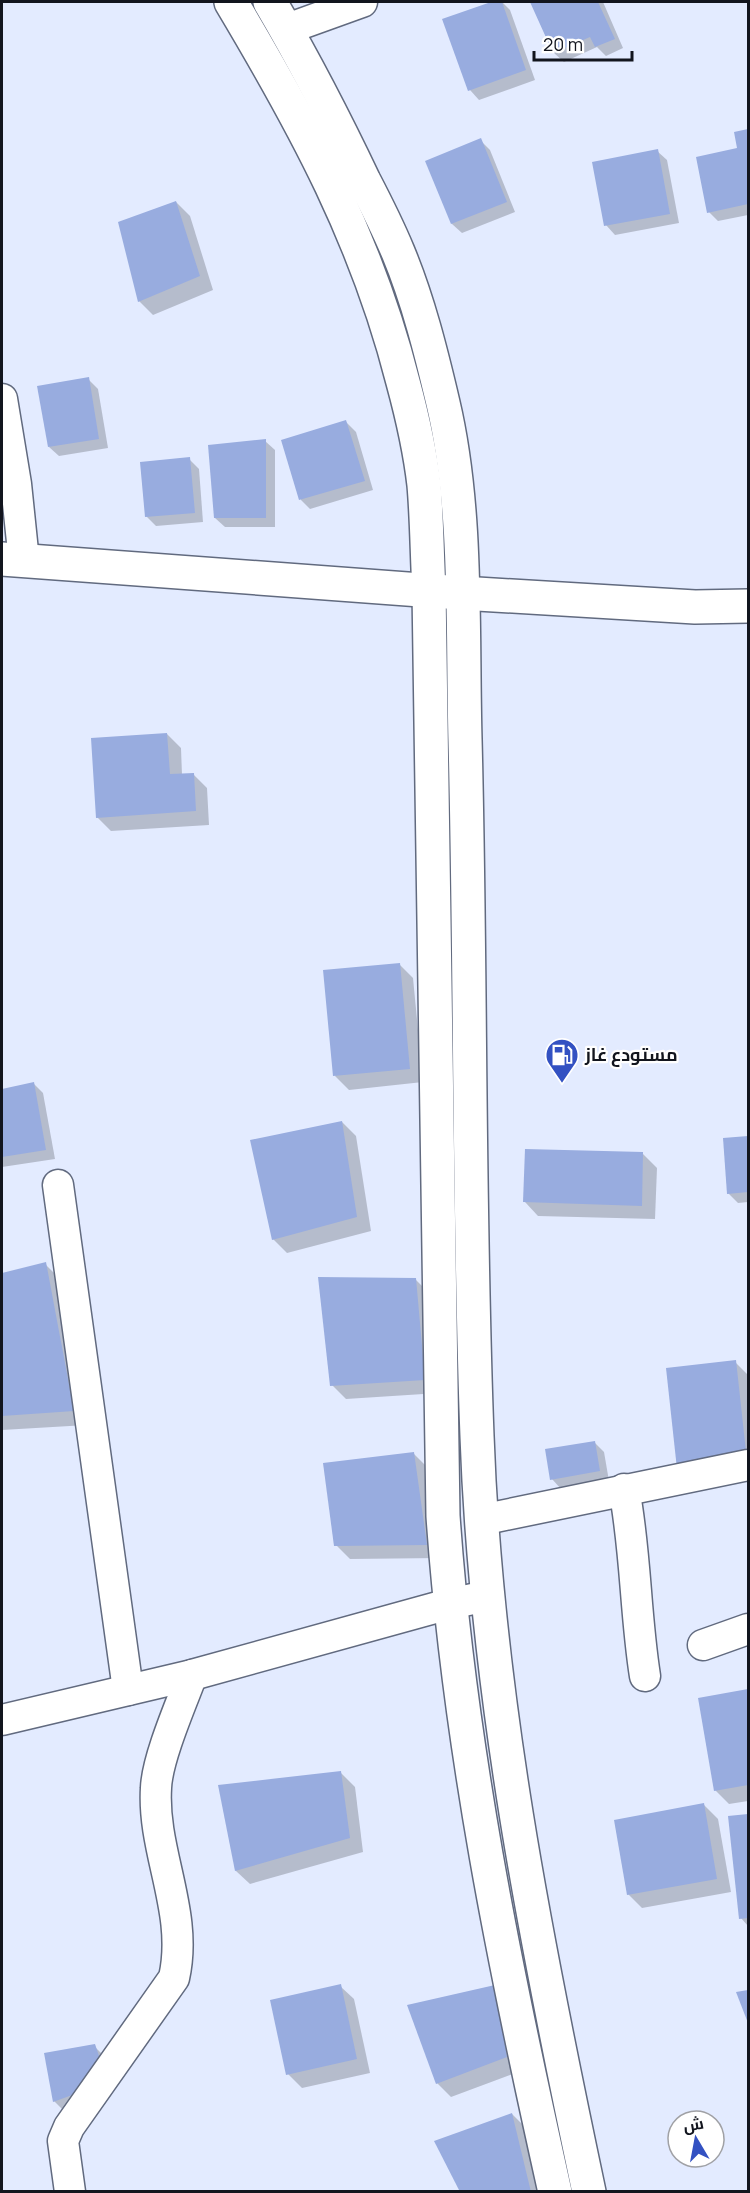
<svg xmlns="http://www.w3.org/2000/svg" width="750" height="2193" font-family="Manrope,Cairo,sans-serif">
<rect width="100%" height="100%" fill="#e3ebff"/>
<g fill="#0003">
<path d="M495,2H502L510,10L535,80L479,100L470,90L444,20Z"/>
<path d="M532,2H603L623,48L606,56L597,47L564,62L554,53Z"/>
<path d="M748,131V215L718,221L709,212L739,149L735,133Z"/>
<path d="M480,140L490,150L515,212L462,233L452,224L427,161Z"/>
<path d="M657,151L667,160L679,223L615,235L606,225Z"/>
<path d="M176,202L190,216L213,290L153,315L139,301Z"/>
<path d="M88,379L98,389L108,448L59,456L49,447Z"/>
<path d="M346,422L356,432L373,490L310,509L301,500L283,441Z"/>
<path d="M265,441L275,450V527H225L215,518Z"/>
<path d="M189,459L199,469L203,522L156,526L146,516Z"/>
<path d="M167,734L181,748L182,775L193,774L207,788L209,825L111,831L97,817Z"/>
<path d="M399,964L413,978L423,1082L349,1090L335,1076Z"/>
<path d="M34,1084L43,1093L55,1159L2,1167V1090Z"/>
<path d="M342,1122L356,1136L371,1231L287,1253L273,1239Z"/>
<path d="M748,1137V1202L738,1203L728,1193L724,1139Z"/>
<path d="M643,1154L657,1168L655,1219L538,1216L525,1202Z"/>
<path d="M45,1264L59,1278L87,1425L2,1430V1275Z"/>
<path d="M415,1279L429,1293L439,1393L346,1399L332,1385Z"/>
<path d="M735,1362L748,1375V1476Z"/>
<path d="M595,1443L604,1452L609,1481L561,1489L552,1479Z"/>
<path d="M413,1453L427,1467L440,1558L350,1559L336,1545Z"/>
<path d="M748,1691V1801L729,1804L715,1790L699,1699Z"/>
<path d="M341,1773L355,1787L363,1852L250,1884L236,1871L220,1787Z"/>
<path d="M704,1805L718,1819L731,1892L642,1908L628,1894Z"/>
<path d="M748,1815V1926L741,1918L729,1817Z"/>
<path d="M340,1986L354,1999L370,2073L302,2088L288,2074Z"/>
<path d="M494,1986L521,2071L451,2097L437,2083Z"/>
<path d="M94,2046L104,2056L64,2111L54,2101Z"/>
<path d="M512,2114L526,2128L541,2192H462Z"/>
</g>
<g fill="#98acdf">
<path d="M491,2H502L526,70L468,91L442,19Z"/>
<path d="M530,2H598L615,39L595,47L590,37L553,53Z"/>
<path d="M748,129V204L707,213L696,157L737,148L734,132Z"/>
<path d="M481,138L507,202L451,224L425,161Z"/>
<path d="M658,149L670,214L604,226L592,162Z"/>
<path d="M176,201L200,276L138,302L118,222Z"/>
<path d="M89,377L99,439L48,447L37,386Z"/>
<path d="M346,420L365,481L299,500L281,440Z"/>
<path d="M266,439V518H214L208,445Z"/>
<path d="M190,457L195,513L145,517L140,462Z"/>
<path d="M167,733L170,774L194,773L196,811L96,818L91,738Z"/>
<path d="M400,963L410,1069L333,1076L323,970Z"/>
<path d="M34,1082L46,1150L2,1157V1089Z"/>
<path d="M342,1121L357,1217L272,1240L250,1140Z"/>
<path d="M748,1136V1192L727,1194L723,1138Z"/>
<path d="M525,1149L643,1152L642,1206L523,1202Z"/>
<path d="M46,1262L74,1411L2,1416V1273Z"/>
<path d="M318,1277L416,1278L425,1380L330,1386Z"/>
<path d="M736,1360L747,1461L677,1469L666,1368Z"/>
<path d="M595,1441L600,1471L550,1480L545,1449Z"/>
<path d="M414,1452L427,1545L334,1546L323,1463Z"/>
<path d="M748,1689V1785L714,1791L698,1698Z"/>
<path d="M341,1771L350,1838L235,1871L218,1785Z"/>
<path d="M704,1803L717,1879L627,1895L614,1820Z"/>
<path d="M748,1814V1918L739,1919L728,1816Z"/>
<path d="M341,1984L357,2059L286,2075L270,2000Z"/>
<path d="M495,1985L507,2057L436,2084L407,2005Z"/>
<path d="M748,1990V2023L736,1992Z"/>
<path d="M95,2044L102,2065L75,2094L53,2102L44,2053Z"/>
<path d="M512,2113L531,2192H460L434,2141Z"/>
</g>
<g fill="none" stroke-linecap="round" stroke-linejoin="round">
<g stroke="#616a7f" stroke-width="33">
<g id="minor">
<path d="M287,29L362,2"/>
<path d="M2,399L16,484L24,561"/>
<path d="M58,1185L128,1690"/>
<path d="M624,1489C636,1551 635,1613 645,1676"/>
<path d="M481,1520L748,1465"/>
<path d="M703,1645L748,1629"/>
<path d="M2,1720L192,1675L449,1604L487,1596"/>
<path d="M70,2192L63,2141L69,2127L174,1978C189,1912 152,1852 156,1788C157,1759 181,1704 192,1675"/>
</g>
</g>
<g stroke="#616a7f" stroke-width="36">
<path id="tertiary" d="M2,559L461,593L695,607L748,606"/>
</g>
<g stroke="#616a7f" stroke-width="36">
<g id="secondary">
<path d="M231,2C305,126 367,240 403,382C412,415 420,450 424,485C427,519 427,555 429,590L443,1516C459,1744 505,1969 555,2192"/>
<path d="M270,2C304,60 335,120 364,181C376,204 388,228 398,252C418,300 431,352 443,403C468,509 462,630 465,739C471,971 468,1204 477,1436C486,1691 536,1942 589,2192"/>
</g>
</g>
<use href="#minor" stroke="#fff" stroke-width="30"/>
<use href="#tertiary" stroke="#fff" stroke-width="33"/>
<use href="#secondary" stroke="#fff" stroke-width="33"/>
</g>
<defs>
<g id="fuel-pin" transform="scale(1.725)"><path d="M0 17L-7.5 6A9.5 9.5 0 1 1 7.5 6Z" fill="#3351c2" stroke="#fff"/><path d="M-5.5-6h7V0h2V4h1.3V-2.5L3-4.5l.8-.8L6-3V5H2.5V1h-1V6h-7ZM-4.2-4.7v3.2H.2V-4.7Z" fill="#fff"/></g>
</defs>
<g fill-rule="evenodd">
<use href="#fuel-pin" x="562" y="1055"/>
</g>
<g text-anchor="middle" stroke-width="4.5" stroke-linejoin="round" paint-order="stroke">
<g font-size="18" font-weight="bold" fill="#12151e" stroke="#fff" text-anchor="start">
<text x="585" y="1061">مستودع غاز</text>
</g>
</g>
<rect width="750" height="2193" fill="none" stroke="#12151e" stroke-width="6"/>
<g transform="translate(696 2139) rotate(350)"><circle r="28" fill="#ffffff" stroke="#a0a1a5" stroke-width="1.5"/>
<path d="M0-4.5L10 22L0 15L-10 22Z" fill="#3351c2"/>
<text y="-9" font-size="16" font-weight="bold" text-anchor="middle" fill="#12151e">ش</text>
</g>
<path d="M534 51v9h98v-9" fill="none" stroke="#12151e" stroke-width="3"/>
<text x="543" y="51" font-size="18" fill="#12151e" stroke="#ffffff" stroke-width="4.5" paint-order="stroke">20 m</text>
</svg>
